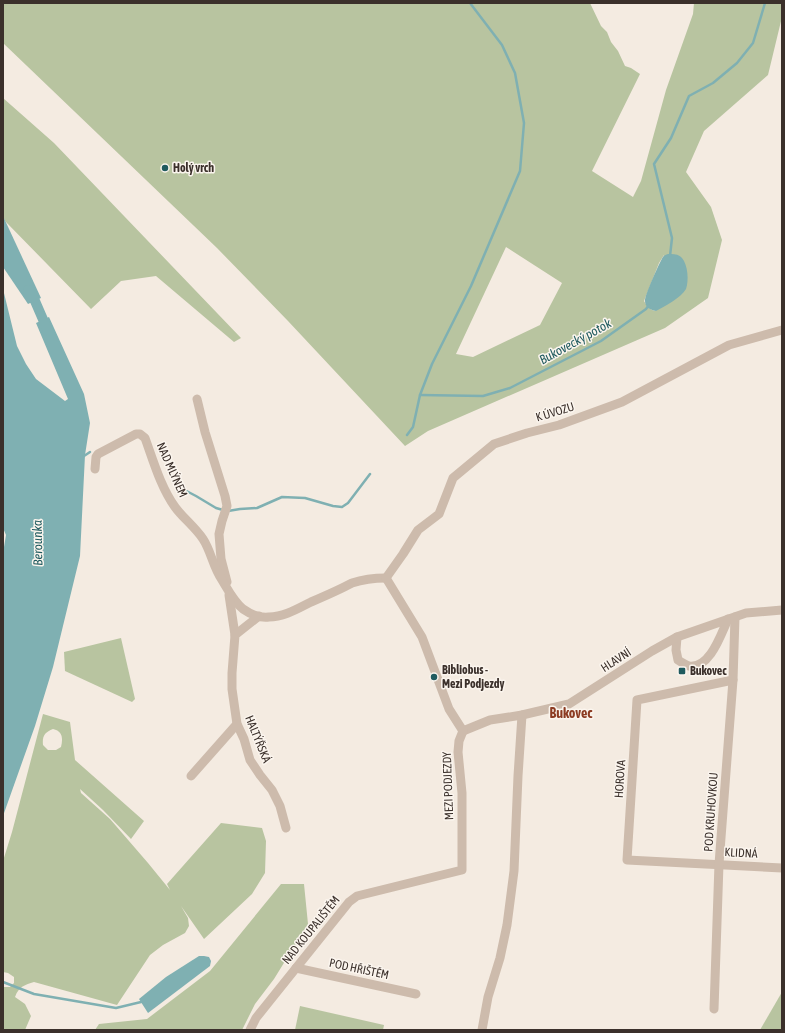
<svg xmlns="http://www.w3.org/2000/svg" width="785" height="1033" font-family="'Asap Condensed',sans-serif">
<rect width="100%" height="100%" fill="#f4ebe1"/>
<g fill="#b8c4a0" fill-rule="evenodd">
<path d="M3,3H590L601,26L607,32L611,42L618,51L625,66L631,68L640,74L592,171L633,197L641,181L666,90L693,14L694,3H782V17L768,75L704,131L686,172L711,207L722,240L708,298L665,328L428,431L405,446L288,321L217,248L3,43ZM506,247L562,283L540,325L473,357L456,354ZM664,255L656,311C649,310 647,306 644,301L659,263Z"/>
<path d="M3,98L54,143L241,338L234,342L156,276L121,281L91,309L5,221L3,216Z"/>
<path d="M121,638L135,699L132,702L65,671L64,652Z"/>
<path d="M43,714L70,722L75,760L144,821L131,839L103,810L80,789L81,793L110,819L148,863L170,890L167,884L221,823L262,828L266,841L265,873L252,894L204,939L181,906L188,918L189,926L185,933L163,945L150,955L117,1005L34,982C25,985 19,986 15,997L25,1004L31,1016L25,1030H3V987H10L14,983V977L8,973L3,972V861L12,832ZM53,729C63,731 63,739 61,747L56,750H48L43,745C42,736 45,732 53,729Z"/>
<path d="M281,884H304L308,924L274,979L255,1004L242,1030H95L99,1024L147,1019L210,971Z"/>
<path d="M782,992V1030H760Z"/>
<path d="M300,1006L384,1025L383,1030H295Z"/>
</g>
<g fill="#7fb0b2">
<path d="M3,216L41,298L28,304L3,267Z"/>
<path d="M668,254C673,254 679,254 682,258C688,265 689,281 686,289C681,298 665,306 656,311C650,310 645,307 645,301C644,297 660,261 663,257C665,255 665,255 668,254Z"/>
<path d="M3,289L17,346L26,364L36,379L65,401L68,399L36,323L49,317L84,394L90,423L85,455L80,556L53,667L35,726L3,816V553L6,535L3,528Z"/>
<path d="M199,956H204L209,957L211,961L210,966L148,1013L139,999L166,977Z"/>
</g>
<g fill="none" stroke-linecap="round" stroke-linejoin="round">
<g stroke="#7fb0b2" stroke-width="2.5">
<path d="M670,256L672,238L654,164L671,138L689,96L713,83L737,63L753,43L765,3"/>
<path d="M420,395L483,396L510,388L601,341L646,309L649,305"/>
<path d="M407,435L413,427L420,395L432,364L471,286L520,171L524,123L515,73L502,45L470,3"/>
<path d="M84,456L90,452"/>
<path d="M175,485L196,496L216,508L223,510"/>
<path d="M228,511L240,509L257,508L282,497L305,498L333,506L342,507L348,503L370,474"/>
<path d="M3,982L34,994L116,1008L141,1002"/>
</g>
<path stroke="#7fb0b2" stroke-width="10" d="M28,290L35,301L48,331"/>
<g stroke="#cdbbac" stroke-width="9">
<path d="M197,399L205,432L225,496L227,506L222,521L219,534L221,559L227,582"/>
<path d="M95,469L96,457L98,454L136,434H140L145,438C153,460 161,488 175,507C183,518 195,527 203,539C211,551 213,567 222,580C228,590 234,602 243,609C250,614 260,618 269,617C284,617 297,609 311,602C325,596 339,590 352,583C364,579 374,578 386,578"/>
<path d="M386,578L403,554L418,530L439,514L453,478L494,444L527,433L559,425L622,402L729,345L782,330"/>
<path d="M229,595L235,635"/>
<path d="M259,616L235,635L232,673V689L237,724L244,739L250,760L260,775L272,790L280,806L286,828"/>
<path d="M677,637L676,650L678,660C681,662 686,665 689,666C710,669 721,634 728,619"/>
<path d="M733,680L637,700L627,860L782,868"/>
<path d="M463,731L490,720L522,715L569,704L652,651L677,637L746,613L782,610"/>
<path d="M191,776L237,724"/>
<path d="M296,968L416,994"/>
<path d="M714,1009L719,864L733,680L735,617"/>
<path d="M250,1030L256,1018L268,1003L349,902L357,896L462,870V793L458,752L459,741L463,731L449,709L422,637L386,578"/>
<path d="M482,1030L488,997L500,958L507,925L514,871L518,776L522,715"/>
</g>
</g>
<g fill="#1f5a5e" stroke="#fbf5ee" stroke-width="1.5">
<circle cx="165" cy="168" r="4"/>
<rect x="678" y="667" width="8" height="8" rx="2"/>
<circle cx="434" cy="677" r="4"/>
</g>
<g text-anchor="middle" stroke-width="3" stroke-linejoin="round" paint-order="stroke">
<g font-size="12" font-weight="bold" fill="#3b302b" stroke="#fbf5ee" text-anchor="start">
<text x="173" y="172">Holý vrch</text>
<text x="442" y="674">Bibliobus -<tspan x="442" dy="14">Mezi Podjezdy</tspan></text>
<text x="690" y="675">Bukovec</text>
</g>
<g font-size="12" fill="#3b302b" stroke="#fbf5ee">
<text transform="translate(555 412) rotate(-17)" y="4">K ÚVOZU</text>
<text transform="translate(172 470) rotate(66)" y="4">NAD MLÝNEM</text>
<text transform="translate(616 660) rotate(-33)" y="4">HLAVNÍ</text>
<text transform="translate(258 739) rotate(68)" y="4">HALTÝŘSKÁ</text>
<text transform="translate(620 779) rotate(-86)" y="4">HOROVA</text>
<text transform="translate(448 786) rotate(-92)" y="4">MEZI PODJEZDY</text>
<text transform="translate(711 812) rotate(-86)" y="4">POD KRUHOVKOU</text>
<text transform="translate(741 853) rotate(3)" y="4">KLIDNÁ</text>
<text transform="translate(311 930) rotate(-51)" y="4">NAD KOUPALIŠTĚM</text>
<text transform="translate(359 969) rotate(12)" y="4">POD HŘIŠTĚM</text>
</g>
<g font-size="13" font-style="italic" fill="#1f5a5e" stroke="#fbf5ee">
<text transform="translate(575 341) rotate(-29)" y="5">Bukovecký potok</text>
<text transform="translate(37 543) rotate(-91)" y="5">Berounka</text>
</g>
<g font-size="14" font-weight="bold" fill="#8c3b22" stroke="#fbf5ee">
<text x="571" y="718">Bukovec</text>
</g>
</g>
<rect width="785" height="1033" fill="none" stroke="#3b302b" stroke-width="8"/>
</svg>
